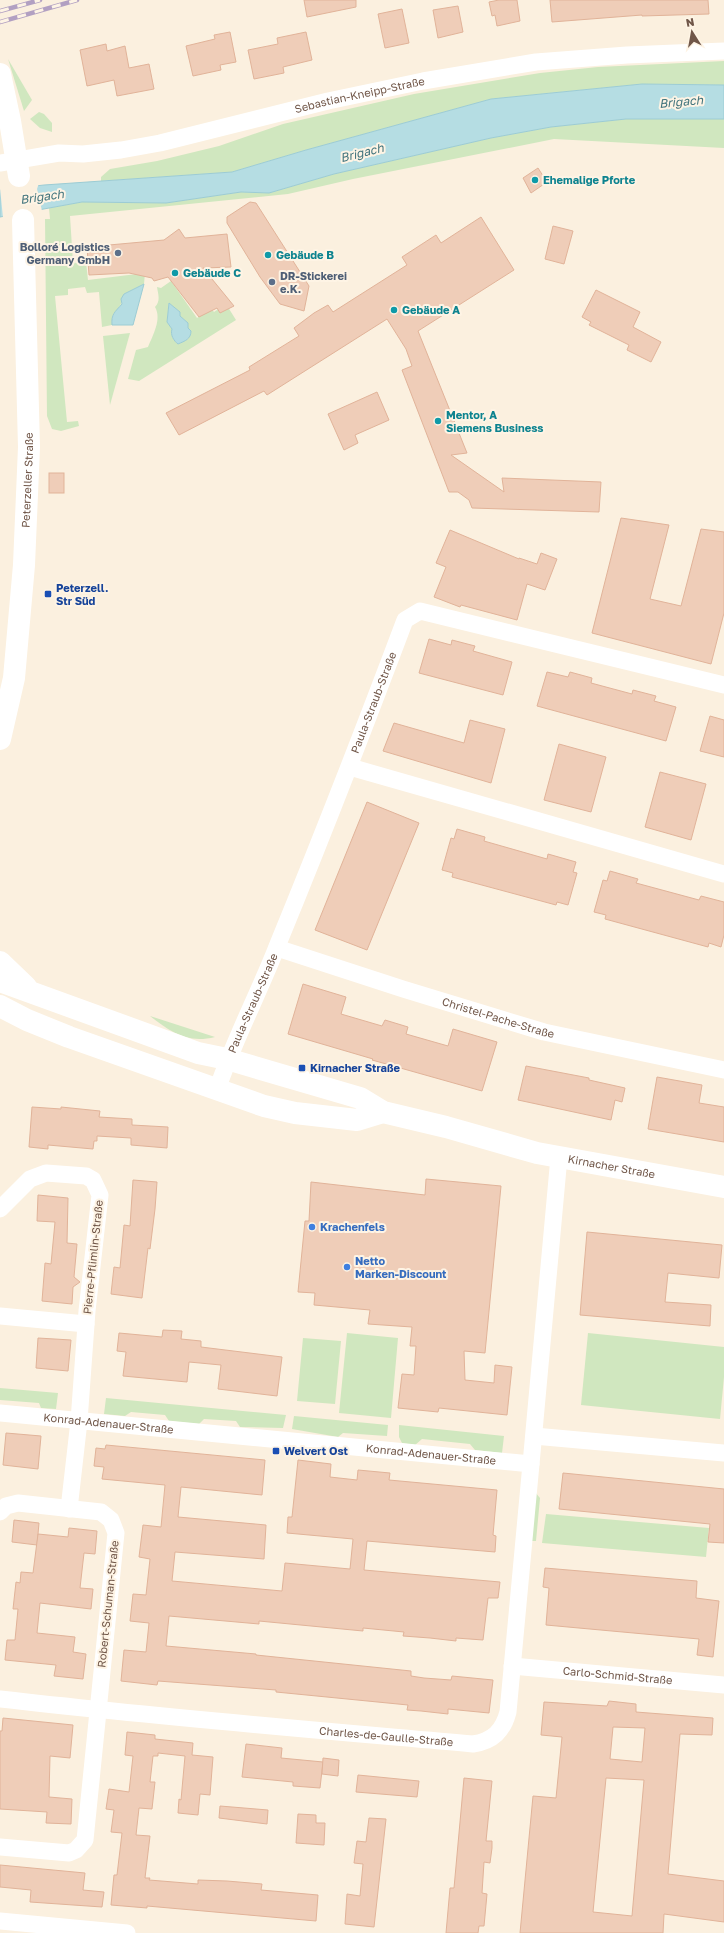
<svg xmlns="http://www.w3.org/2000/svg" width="724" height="1933" font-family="'Golos Text',sans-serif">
<rect width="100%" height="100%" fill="#fbf0df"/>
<g fill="#d0e7bf" fill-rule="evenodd">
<path d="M8,59L32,100L24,111Z"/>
<path d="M724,61V85L642,84L491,99L306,150L232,172L101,181V177L110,169L157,161L219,146L283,124L414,94L540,73L598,67Z"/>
<path d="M39,112L44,114L52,123V132L40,128L30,119Z"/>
<path d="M713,118L724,119V148L554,139L353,179L288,194L70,216L73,263L86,262L88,280L145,273L144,284L124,294C123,297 123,301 121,304C116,314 111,311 112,325L102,327L99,292L87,293L85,287L68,289V295L55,296L67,422L78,421L79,426L61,431L52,429L47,416L45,219H50L49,208L82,202L166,203L241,192L269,193L334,174L491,138L551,127L626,119Z"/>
<path d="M171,281L197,318L211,308L214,312L226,304L236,320L139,381L128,379L136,350L148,347C153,335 162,319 155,307C161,301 158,294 157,287L161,288ZM169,303L180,312V316L188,323V339L178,344C174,341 170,335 172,329L167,322Z"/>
<path d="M130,333L110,405L103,336Z"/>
<path d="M150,1016L215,1037C187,1044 171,1032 150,1016Z"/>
<path d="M347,1333L398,1338L391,1418L339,1413Z"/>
<path d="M588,1333L724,1347V1377L720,1419L581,1405Z"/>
<path d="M303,1338L341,1341L335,1404L297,1401Z"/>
<path d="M0,1388L58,1393L56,1409L41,1408L39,1403L0,1400Z"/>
<path d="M106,1398L286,1415L283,1428L240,1427L236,1421L204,1419L199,1424L169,1421L165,1415L131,1412L125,1416L104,1414Z"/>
<path d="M294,1416L388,1425L387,1436L343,1433L338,1437L292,1429Z"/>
<path d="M399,1425L504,1436L502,1453L475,1450L470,1444L422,1439L415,1445L402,1443L399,1437Z"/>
<path d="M535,1492L540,1498L536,1541H531Z"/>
<path d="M546,1514L709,1528L706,1557L542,1543Z"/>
</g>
<g fill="#b5dde3" stroke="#9cccd4">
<path d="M642,84L724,85V119H626L551,127L491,138L334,174L269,193L241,192L166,203L82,202L0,217V190L44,185L232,172L306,150L491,99Z"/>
<path d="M144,284L133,325H112C111,314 115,312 122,304L121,299L124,294Z"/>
<path d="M169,303L180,312V316L188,323V328L191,331C191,339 185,341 178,344C174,341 170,335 172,329L167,322Z"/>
</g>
<path fill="#fbf0df" d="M39,183L37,189L42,211L3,218L0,188Z"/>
<g fill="#efcdb8" stroke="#e1b399" fill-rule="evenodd">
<path d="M304,0H356V7L307,17Z"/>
<path d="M499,0H517L520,21L497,26L495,15L492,16L489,2Z"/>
<path d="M550,0H708L709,14L642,16V15L552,22Z"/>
<path d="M458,6L463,32L438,38L433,10Z"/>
<path d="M402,9L409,43L385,48L378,14Z"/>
<path d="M230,32L236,62L220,65L221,70L193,76L186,46L215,39L214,35Z"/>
<path d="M306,32L312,60L283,67L284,73L254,79L248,50L278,44L277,38Z"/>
<path d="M106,44L107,51L125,46L129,68L149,64L154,89L117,96L114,80L87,86L80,50Z"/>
<path d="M538,168L547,182L531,193L523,178Z"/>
<path d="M250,202L256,203L309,286L304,311L280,304L260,277L227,223V217Z"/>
<path d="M481,217L514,270L418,331L467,453L451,455L504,492L502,478L601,482L599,512L472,508L469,500L458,492H449L402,370L412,366L406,349L387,319L267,395L264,391L179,435L166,413L250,370L249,367L299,336L294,328L314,313L328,305L333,312L355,298L407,265L402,257L436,235L441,243Z"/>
<path d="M553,226L573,231L564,264L545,259Z"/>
<path d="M179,229L185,238L227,234L231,267L203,268L234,306L220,313L217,308L199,317L168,277L154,281L152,278L129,273L89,275L87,247L164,240Z"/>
<path d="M596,290L640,312L633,327L661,342L651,362L627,350L629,345L589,325L591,322L582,317Z"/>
<path d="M377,392L389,420L355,435L358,443L344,450L328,414Z"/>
<rect x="49" y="473" width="15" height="20"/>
<path d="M621,518L669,525L650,599L681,606L701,529L724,532V613L711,664L592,633Z"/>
<path d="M450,530L519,559V558L537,564L541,553L557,559L545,590L527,584L517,620L461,605L460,607L434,597L446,567L436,563Z"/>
<path d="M429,639L451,645L452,640L475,646L473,651L512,662L503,695L419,673Z"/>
<path d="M547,672L568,677L570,672L592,678L591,683L632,694L633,690L656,696L654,701L676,707L666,741L537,706Z"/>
<path d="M710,716L724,720V757L700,751Z"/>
<path d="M470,720L505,729L491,783L383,751L394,723L464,743Z"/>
<path d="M559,744L606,757L591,812L544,800Z"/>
<path d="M660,772L706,784L691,840L645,827Z"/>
<path d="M367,802L419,823L367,950L315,930Z"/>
<path d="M457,829L485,837L484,841L547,859L548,854L576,862L573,872L577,873L568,905L557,902L556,905L452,877L453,873L442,870L451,838L454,839Z"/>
<path d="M610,871L638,879L636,883L699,900L701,896L724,902V935L721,947L709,943L708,947L605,919L606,915L594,912L603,880L607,881Z"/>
<path d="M303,984L346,997L341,1014L382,1026L385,1020L408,1027L406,1034L448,1046L453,1029L497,1042L482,1091L372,1060L373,1059L288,1034Z"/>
<path d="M526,1066L589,1078V1080L625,1088L622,1102L615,1100L611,1120L518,1100Z"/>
<path d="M657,1077L702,1085L699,1103L724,1107V1142L648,1129Z"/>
<path d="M32,1107L61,1109V1107L100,1111L99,1117L132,1119V1125L168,1127L167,1148L131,1145V1138L97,1136V1141H94L93,1149L48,1145V1149L29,1147Z"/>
<path d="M426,1179L501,1186L485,1353L464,1351L465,1380L494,1383L495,1365L512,1367L507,1415L439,1408L438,1412L398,1408L402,1374L414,1375L416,1346H410L412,1327L368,1324L370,1310L314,1305L315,1293L298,1292L305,1221H309L311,1182L425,1195Z"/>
<path d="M133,1180L157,1182L155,1209L150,1249L148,1248L142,1298L111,1294L114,1267L120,1268L124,1225L130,1226Z"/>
<path d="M38,1195L68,1198L67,1243L77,1244L74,1277L80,1282L73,1287L72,1304L42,1301L45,1263L51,1264L55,1222L37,1221Z"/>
<path d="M587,1232L722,1245L719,1278L668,1273L665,1302L711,1305L710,1326L580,1315Z"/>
<path d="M163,1330L182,1331L181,1339L201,1341V1347L282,1357L277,1396L218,1389L221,1365L189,1362L187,1382L123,1376L126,1352L117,1351L119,1333L162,1337Z"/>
<path d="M38,1338L71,1340L68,1371L36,1368Z"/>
<path d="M6,1433L41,1436L38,1469L3,1465Z"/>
<path d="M106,1445L265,1460L262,1495L181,1487L178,1517L266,1525L264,1559L175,1552L172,1581L282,1591L285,1563L350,1569L353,1539L287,1533L288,1517H292L298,1460L331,1464L330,1477L357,1480L358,1470L390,1473L389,1480L497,1490L493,1535L496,1536L495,1552L367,1541L364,1570L500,1582L498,1598H488L483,1640L456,1638V1641L430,1638L403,1636L404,1632L363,1628V1631L259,1621V1624L169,1616L166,1646L256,1654V1655L411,1671V1676L424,1678L451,1680L452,1676L493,1680L489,1713L448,1709V1714L421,1711L407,1710L408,1705L276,1692V1690L158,1681L157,1685L121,1681L124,1650L146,1652L149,1623L130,1621L133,1594L146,1595L150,1559L139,1557L143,1525L161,1527L165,1485L102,1479L104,1467L94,1466L96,1448L105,1449Z"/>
<path d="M563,1473L724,1489V1543L708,1542L710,1524L559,1509Z"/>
<path d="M14,1520L39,1523L37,1545L12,1542Z"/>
<path d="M69,1528L97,1531L95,1554L84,1553L80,1588L93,1589L91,1609L40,1603L37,1633L75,1637L73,1652L86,1654L83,1679L54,1676L56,1665L5,1660L7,1640H15L18,1609H13L16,1582L20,1583L21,1572L33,1573L38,1534L68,1537Z"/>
<path d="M545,1568L697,1581L696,1598L719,1601L713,1657L697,1655L699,1639L546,1625L549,1588L543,1587Z"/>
<path d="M609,1701L636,1704V1712L713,1718L712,1735L680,1734L668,1874L724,1881V1922L664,1914L663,1933H520L533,1796L556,1798L562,1737L541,1735L544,1702L607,1706ZM613,1727L645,1728L642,1762L610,1759ZM606,1778L644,1780L632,1916L593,1912Z"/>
<path d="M3,1718L73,1725L70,1758L50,1756L49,1797L72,1799L71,1824L46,1823L47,1812L0,1809V1731H2Z"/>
<path d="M127,1732L155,1735V1739L193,1743L192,1755L213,1757L210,1795L200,1794L198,1815L178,1813L179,1799L181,1800L185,1756L158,1753V1756H153L150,1782H155L152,1809L139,1808L136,1835L150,1836L145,1878H150L149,1880L198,1884V1880L227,1881L262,1884L261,1890L318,1895L316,1921L147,1906V1908L111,1905L114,1875H117L122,1833L111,1832L114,1810L106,1809L109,1789L129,1792L133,1756L125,1755Z"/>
<path d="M246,1744L282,1748L281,1758L323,1762L320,1788L293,1786V1782L242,1777Z"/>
<path d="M323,1758L339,1760L338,1776L322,1774Z"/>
<path d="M358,1775L419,1781L417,1797L356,1792Z"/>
<path d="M464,1778L492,1781L486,1841H492V1848L490,1863L484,1862L482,1893L487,1894L484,1926H479L478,1933H446L450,1888H454Z"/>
<path d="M220,1806L268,1810L267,1824L219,1818Z"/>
<path d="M298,1814L316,1815V1823H325L324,1845L296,1843Z"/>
<path d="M369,1818L386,1819L374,1927L345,1924L347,1894L360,1896L363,1864L354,1863L357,1841L366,1842Z"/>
<path d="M0,1865L85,1873L83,1890L104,1892L102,1907L30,1902L31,1890L0,1887Z"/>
</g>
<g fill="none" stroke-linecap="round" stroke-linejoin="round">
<g stroke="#fff" stroke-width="17">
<path id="s1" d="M0,163L59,153L83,154L121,150L160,143L328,101L423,81L536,62L627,55L724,51"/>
<path d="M350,767L724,874"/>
<path id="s2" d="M277,948L403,989L544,1032L724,1070"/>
<path id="s3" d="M217,1090C234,1040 259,993 278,944C322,837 364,729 405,620L420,611L724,685"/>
<path d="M0,1209L30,1179L46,1173L86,1176L93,1180L100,1195L87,1311L79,1421L69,1509"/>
<path d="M0,1316L86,1324"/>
<path id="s4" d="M0,1413L531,1464L559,1157"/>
<path d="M534,1436L724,1453"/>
<path d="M0,1512L6,1506L18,1503L101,1512L111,1520L116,1533L85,1840L76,1850L69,1853L0,1847"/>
<path id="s5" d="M512,1666L724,1685"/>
<path id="s6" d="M0,1699C157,1717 315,1730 473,1744C493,1741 503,1731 508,1712L531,1464"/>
<path d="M0,1921L127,1933"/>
</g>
<g stroke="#fff" stroke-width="22">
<path d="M0,74L10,121L19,176"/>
<path id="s7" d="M0,739L14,678L24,565L29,447L23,220"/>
<path d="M0,962L26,987"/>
<path id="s8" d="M0,981L198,1053L227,1059L360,1098L383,1112L446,1127L537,1153L724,1187"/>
<path d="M0,1006L27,1020L69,1037L264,1106L295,1113L357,1120L383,1112"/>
</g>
<g stroke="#b2a0c2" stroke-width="4.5">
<g id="rail">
<path d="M0,11L40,0"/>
<path d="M0,22L77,0"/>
</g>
</g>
<use href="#rail" stroke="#fef4e5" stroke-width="3" stroke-dasharray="9" stroke-linecap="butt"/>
</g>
<g fill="#0f9aa8" stroke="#fef4e5" stroke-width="1.5">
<circle cx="535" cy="180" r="4"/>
<circle cx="268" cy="255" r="4"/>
<circle cx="175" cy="273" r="4"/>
<circle cx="394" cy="310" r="4"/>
<circle cx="438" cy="421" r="4"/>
</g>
<g fill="#5c6f8a" stroke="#fef4e5" stroke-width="1.5">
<circle cx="118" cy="253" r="4"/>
<circle cx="272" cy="282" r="4"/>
</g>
<g fill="#1a4fb4" stroke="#fef4e5" stroke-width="1.5">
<rect x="44" y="590" width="8" height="8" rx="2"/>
<rect x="298" y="1064" width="8" height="8" rx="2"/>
<rect x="272" y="1447" width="8" height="8" rx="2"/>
</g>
<g fill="#3f7fe0" stroke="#fef4e5" stroke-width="1.5">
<circle cx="312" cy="1227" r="4"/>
<circle cx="347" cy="1267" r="4"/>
</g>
<g text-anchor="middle" stroke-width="4" stroke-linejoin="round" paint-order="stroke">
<g font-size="11" fill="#705648" stroke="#fef4e5">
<text dy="4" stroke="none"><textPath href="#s1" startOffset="367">Sebastian-Kneipp-Straße</textPath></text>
<text dy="4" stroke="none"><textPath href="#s7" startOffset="261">Peterzeller Straße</textPath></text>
<text dy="4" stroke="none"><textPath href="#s3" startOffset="418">Paula-Straub-Straße</textPath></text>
<text dy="4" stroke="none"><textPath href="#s3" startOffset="94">Paula-Straub-Straße</textPath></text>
<text dy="4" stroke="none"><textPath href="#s2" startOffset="232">Christel-Pache-Straße</textPath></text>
<text dy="4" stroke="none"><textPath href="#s8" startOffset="641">Kirnacher Straße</textPath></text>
<text transform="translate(93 1257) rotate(-84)" y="4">Pierre-Pflimlin-Straße</text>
<text dy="4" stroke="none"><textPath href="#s4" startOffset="109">Konrad-Adenauer-Straße</textPath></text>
<text dy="4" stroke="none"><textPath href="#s4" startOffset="433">Konrad-Adenauer-Straße</textPath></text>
<text transform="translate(108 1604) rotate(-84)" y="4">Robert-Schuman-Straße</text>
<text dy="4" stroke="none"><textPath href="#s5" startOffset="106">Carlo-Schmid-Straße</textPath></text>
<text dy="4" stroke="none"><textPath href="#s6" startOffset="388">Charles-de-Gaulle-Straße</textPath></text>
</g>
<g font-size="11" font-weight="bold" fill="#0d838f" stroke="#fef4e5" text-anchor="start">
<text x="543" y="184">Ehemalige Pforte</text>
<text x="276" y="259">Gebäude B</text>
<text x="183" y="277">Gebäude C</text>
<text x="402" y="314">Gebäude A</text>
<text x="446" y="419">Mentor, A<tspan x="446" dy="13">Siemens Business</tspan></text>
</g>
<g font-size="11" font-weight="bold" fill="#4e5e75" stroke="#fef4e5" text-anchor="end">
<text x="110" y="251">Bolloré Logistics<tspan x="110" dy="13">Germany GmbH</tspan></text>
<text x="280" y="280" text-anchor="start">DR-Stickerei<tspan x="280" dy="13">e.K.</tspan></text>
</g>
<g font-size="11" font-weight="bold" fill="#164399" stroke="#fef4e5" text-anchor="start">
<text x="56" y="592">Peterzell.<tspan x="56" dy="13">Str Süd</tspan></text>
<text x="310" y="1072">Kirnacher Straße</text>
<text x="284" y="1455">Welvert Ost</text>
</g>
<g font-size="11" font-weight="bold" fill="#366cbe" stroke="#fef4e5" text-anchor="start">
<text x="320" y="1231">Krachenfels</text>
<text x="355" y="1265">Netto<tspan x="355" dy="13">Marken-Discount</tspan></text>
</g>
<g font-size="12" font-style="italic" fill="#40737c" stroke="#fef4e5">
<text transform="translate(681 102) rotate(-5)" y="4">Brigach</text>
<text transform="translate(362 153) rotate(-14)" y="4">Brigach</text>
<text transform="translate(42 197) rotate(-8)" y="4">Brigach</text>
</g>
</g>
<g transform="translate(692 32) rotate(349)" stroke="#fef4e5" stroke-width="3" paint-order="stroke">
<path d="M0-3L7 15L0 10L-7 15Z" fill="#705648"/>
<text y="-6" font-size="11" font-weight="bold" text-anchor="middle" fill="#705648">N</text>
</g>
</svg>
